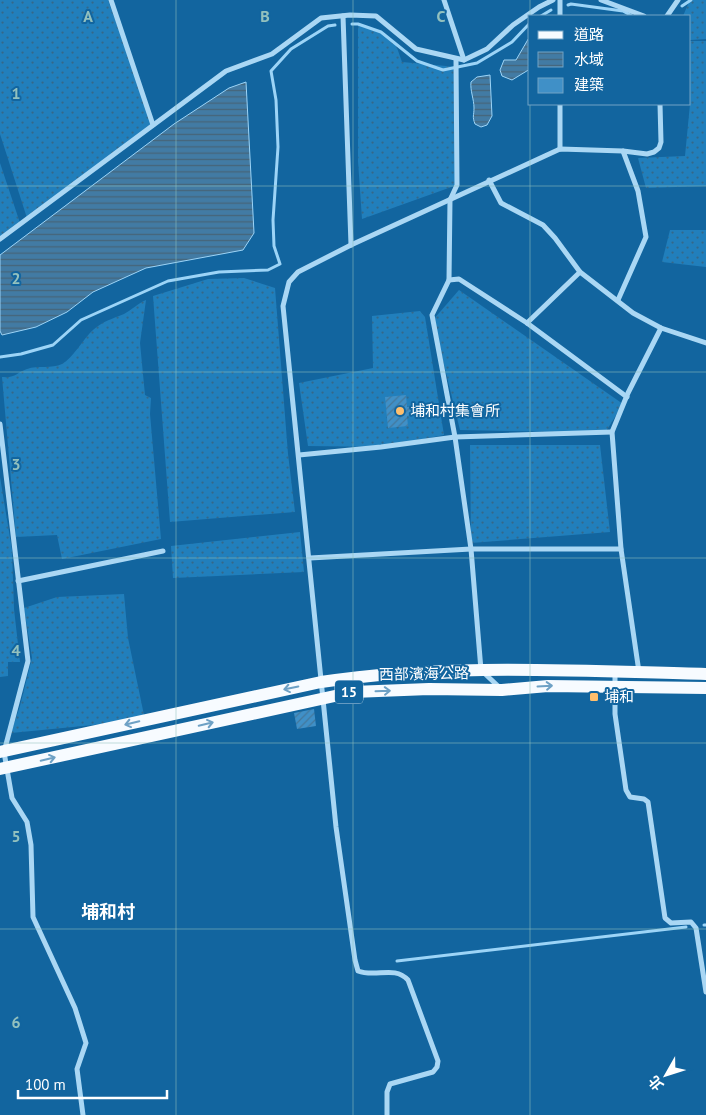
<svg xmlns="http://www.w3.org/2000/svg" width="706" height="1115" font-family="'PT Sans','Noto Sans TC',sans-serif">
<defs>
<pattern id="garden-dots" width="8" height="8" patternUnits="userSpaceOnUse" patternTransform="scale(1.25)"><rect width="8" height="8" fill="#217fbc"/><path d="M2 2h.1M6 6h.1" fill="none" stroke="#34688a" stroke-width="1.8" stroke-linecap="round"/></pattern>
<pattern id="water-rules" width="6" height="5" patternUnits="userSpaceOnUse" patternTransform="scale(1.25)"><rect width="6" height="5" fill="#427ba4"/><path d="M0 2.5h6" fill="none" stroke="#476478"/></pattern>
<pattern id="building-hatch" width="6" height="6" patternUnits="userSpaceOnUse" patternTransform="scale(1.25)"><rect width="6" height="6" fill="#4090c7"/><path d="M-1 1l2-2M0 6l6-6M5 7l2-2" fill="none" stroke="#44789c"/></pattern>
</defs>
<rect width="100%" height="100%" fill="#12659f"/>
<g fill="url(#garden-dots)">
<path d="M0,0H108L153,125L27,218L0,134Z"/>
<path d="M693,0H706V39L690,40V16H683L689,2Z"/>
<path d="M358,24L381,32L396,45L402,62L457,67V185L362,219L358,161Z"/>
<path d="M690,41H706V186L646,188L638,158L685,156L690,104Z"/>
<path d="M0,163L20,223L0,242Z"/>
<path d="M670,230H706V267L662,262Z"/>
<path d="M244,278L275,288L288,454L295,512L170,522L153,296L208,279Z"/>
<path d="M459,290L623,404L605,433L460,430L433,320Z"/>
<path d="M146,300L140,343L145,395L151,398L150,414L161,539L62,559L57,535L16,537L2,377C17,378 15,373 27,369C38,365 52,369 62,364C73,358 83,339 93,330C103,321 112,319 124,314C132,310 138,303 146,300Z"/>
<path d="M420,311L425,317L444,435L381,447L308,446L299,383L373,368L372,316Z"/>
<path d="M470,445H600L610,532L471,543Z"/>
<path d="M0,477L12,550L14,609L20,662H8V676L0,677Z"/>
<path d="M300,532L304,572L173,578L171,546Z"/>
<path d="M124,594L128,638L145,720L11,733L20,706L32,658L24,608L57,597Z"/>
</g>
<g fill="url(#water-rules)" stroke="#9cd4f7">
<path d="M530,36V69L512,80L502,76L500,70L504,60H516Z"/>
<path d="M490,75L492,116L487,125L481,127L475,124C472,116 474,116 474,108C474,99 470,91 471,82L477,77Z"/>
<path d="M246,82L254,233L243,250L146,268L93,292L67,312L36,327L2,335L0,331V255L174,124L229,88Z"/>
</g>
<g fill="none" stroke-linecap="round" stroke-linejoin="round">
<g stroke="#9cd4f7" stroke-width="3">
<path d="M568,5L571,4L623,11L632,16"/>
<path d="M682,6L691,0"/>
<path d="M541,16L551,10"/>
<path d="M352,24H358L381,32L417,61L443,70L477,63L512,42L530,23"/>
<path d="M0,357L21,354L53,345L81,320L168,281L219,272L268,270L280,264L274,246L273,220L278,147L276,100L271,71L291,49L328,26L335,25"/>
<path d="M704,925H706"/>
<path d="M397,961L686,927"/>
</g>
</g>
<g fill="url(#building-hatch)">
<path d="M406,395L407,407H412L413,415L407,416L408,426L388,428L385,397Z"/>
<path d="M314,709L316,726L297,729L294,713Z"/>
</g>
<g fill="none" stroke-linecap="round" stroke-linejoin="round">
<g stroke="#aad7f4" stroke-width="5">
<path d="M111,0L153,125"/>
<path d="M444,0L464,60"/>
<path d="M560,0V16"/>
<path d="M601,0L644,16"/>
<path d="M343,16L351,245"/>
<path d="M667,16L678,0"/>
<path d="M456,59L457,185L450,200L449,280L432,315L455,437L471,549L481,670L500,688"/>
<path d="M560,104V149"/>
<path d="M489,180L501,203L543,225L555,238L580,272L633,313L661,328L706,343"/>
<path d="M0,239L226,71L272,54L321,18L350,15L376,16L416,49L464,60L487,49L513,25L539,7L553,0"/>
<path d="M449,280L459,279L527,323L627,397"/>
<path d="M618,300L646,237L638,191L623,151"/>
<path d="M527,323L580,272"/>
<path d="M0,424L28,661L4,752L12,798L27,822L31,845L33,917L75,1008L86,1043L77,1069L83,1115"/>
<path d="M299,455L381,447L455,437L612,432"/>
<path d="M310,558L471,549H621"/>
<path d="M18,581L163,551"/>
<path d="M615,672V714L626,790L630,797L644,799L648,802L665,918L671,923L691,922L696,928L706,992"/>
<path d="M639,672L621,549L612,432L628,393L661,328"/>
<path d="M387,1115V1092L390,1084L433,1072L437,1067L438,1061L408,980C394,965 376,978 358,971L355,960L336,827L283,306L289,282L298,272L351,245L560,149L623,151L647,154L654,152L659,148L661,142L660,104"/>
</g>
<g stroke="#f7fbff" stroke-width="12">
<path d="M0,752L321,682C448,663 578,671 706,674"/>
<path d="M0,769L353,692L429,689L502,690L548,686L706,688"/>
</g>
</g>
<defs><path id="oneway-shaft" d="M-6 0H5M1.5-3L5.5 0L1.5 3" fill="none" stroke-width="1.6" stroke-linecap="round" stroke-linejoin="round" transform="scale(1.25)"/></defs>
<g stroke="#6ea1c5">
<use href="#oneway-shaft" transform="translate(545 686) rotate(-3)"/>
<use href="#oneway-shaft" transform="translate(291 688) rotate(168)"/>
<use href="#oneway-shaft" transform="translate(383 691) rotate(-2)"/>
<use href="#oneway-shaft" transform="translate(132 723) rotate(167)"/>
<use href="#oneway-shaft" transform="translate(206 724) rotate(-13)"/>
<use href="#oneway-shaft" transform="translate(48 759) rotate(-13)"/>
</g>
<path fill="none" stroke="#93c1be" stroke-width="1" stroke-opacity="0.55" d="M176,0V1115M353,0V1115M530,0V1115M0,186H706M0,372H706M0,558H706M0,743H706M0,929H706"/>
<g fill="#ffbf6d" stroke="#12659f" stroke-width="2">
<circle cx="400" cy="411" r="5"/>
<rect x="589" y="692" width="10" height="10" rx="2.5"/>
</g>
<g text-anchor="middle" stroke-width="4" stroke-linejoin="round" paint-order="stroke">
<rect fill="#12659f" stroke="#b8d1e2" stroke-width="1" x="335" y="680.5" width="28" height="23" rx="4"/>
<g font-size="14" font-weight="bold" fill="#fff">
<text x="349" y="697">15</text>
</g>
<g font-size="15" fill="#fff" stroke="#12659f" text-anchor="start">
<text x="410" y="416">埔和村集會所</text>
<text x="604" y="702">埔和</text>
</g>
<g font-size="15" fill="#fff" stroke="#12659f">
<text transform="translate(424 674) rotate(-1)" y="5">西部濱海公路</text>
</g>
<g font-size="18" font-weight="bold" fill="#fff" stroke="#12659f">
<text x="108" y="918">埔和村</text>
</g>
</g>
<g font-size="16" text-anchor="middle" font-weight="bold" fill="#93c1be" stroke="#12659f" stroke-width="4" stroke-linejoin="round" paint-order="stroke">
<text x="88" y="22">A</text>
<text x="265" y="22">B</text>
<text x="441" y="22">C</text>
<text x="16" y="99">1</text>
<text x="16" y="284">2</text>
<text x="16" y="470">3</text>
<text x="16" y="656">4</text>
<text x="16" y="842">5</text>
<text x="16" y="1028">6</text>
</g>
<rect x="528" y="15" width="162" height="90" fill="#12659f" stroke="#71a3c5"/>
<rect x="538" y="31" width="25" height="8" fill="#f7fbff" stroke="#71a3c5"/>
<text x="574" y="40" font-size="15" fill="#ffffff">道路</text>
<rect x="538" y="52" width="25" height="15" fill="url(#water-rules)" stroke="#71a3c5"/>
<text x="574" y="65" font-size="15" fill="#ffffff">水域</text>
<rect x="538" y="78" width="25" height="15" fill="#4090c7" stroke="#71a3c5"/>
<text x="574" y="90" font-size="15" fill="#ffffff">建築</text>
<g transform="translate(666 1075) rotate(231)" stroke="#12659f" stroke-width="4" paint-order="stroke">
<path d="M0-4L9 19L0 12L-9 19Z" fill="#ffffff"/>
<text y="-8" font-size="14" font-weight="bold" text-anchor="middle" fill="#ffffff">北</text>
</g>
<path d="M18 1090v8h149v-8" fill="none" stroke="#ffffff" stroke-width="2.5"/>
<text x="25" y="1090" font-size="15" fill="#ffffff" stroke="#12659f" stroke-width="4" paint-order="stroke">100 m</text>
</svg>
